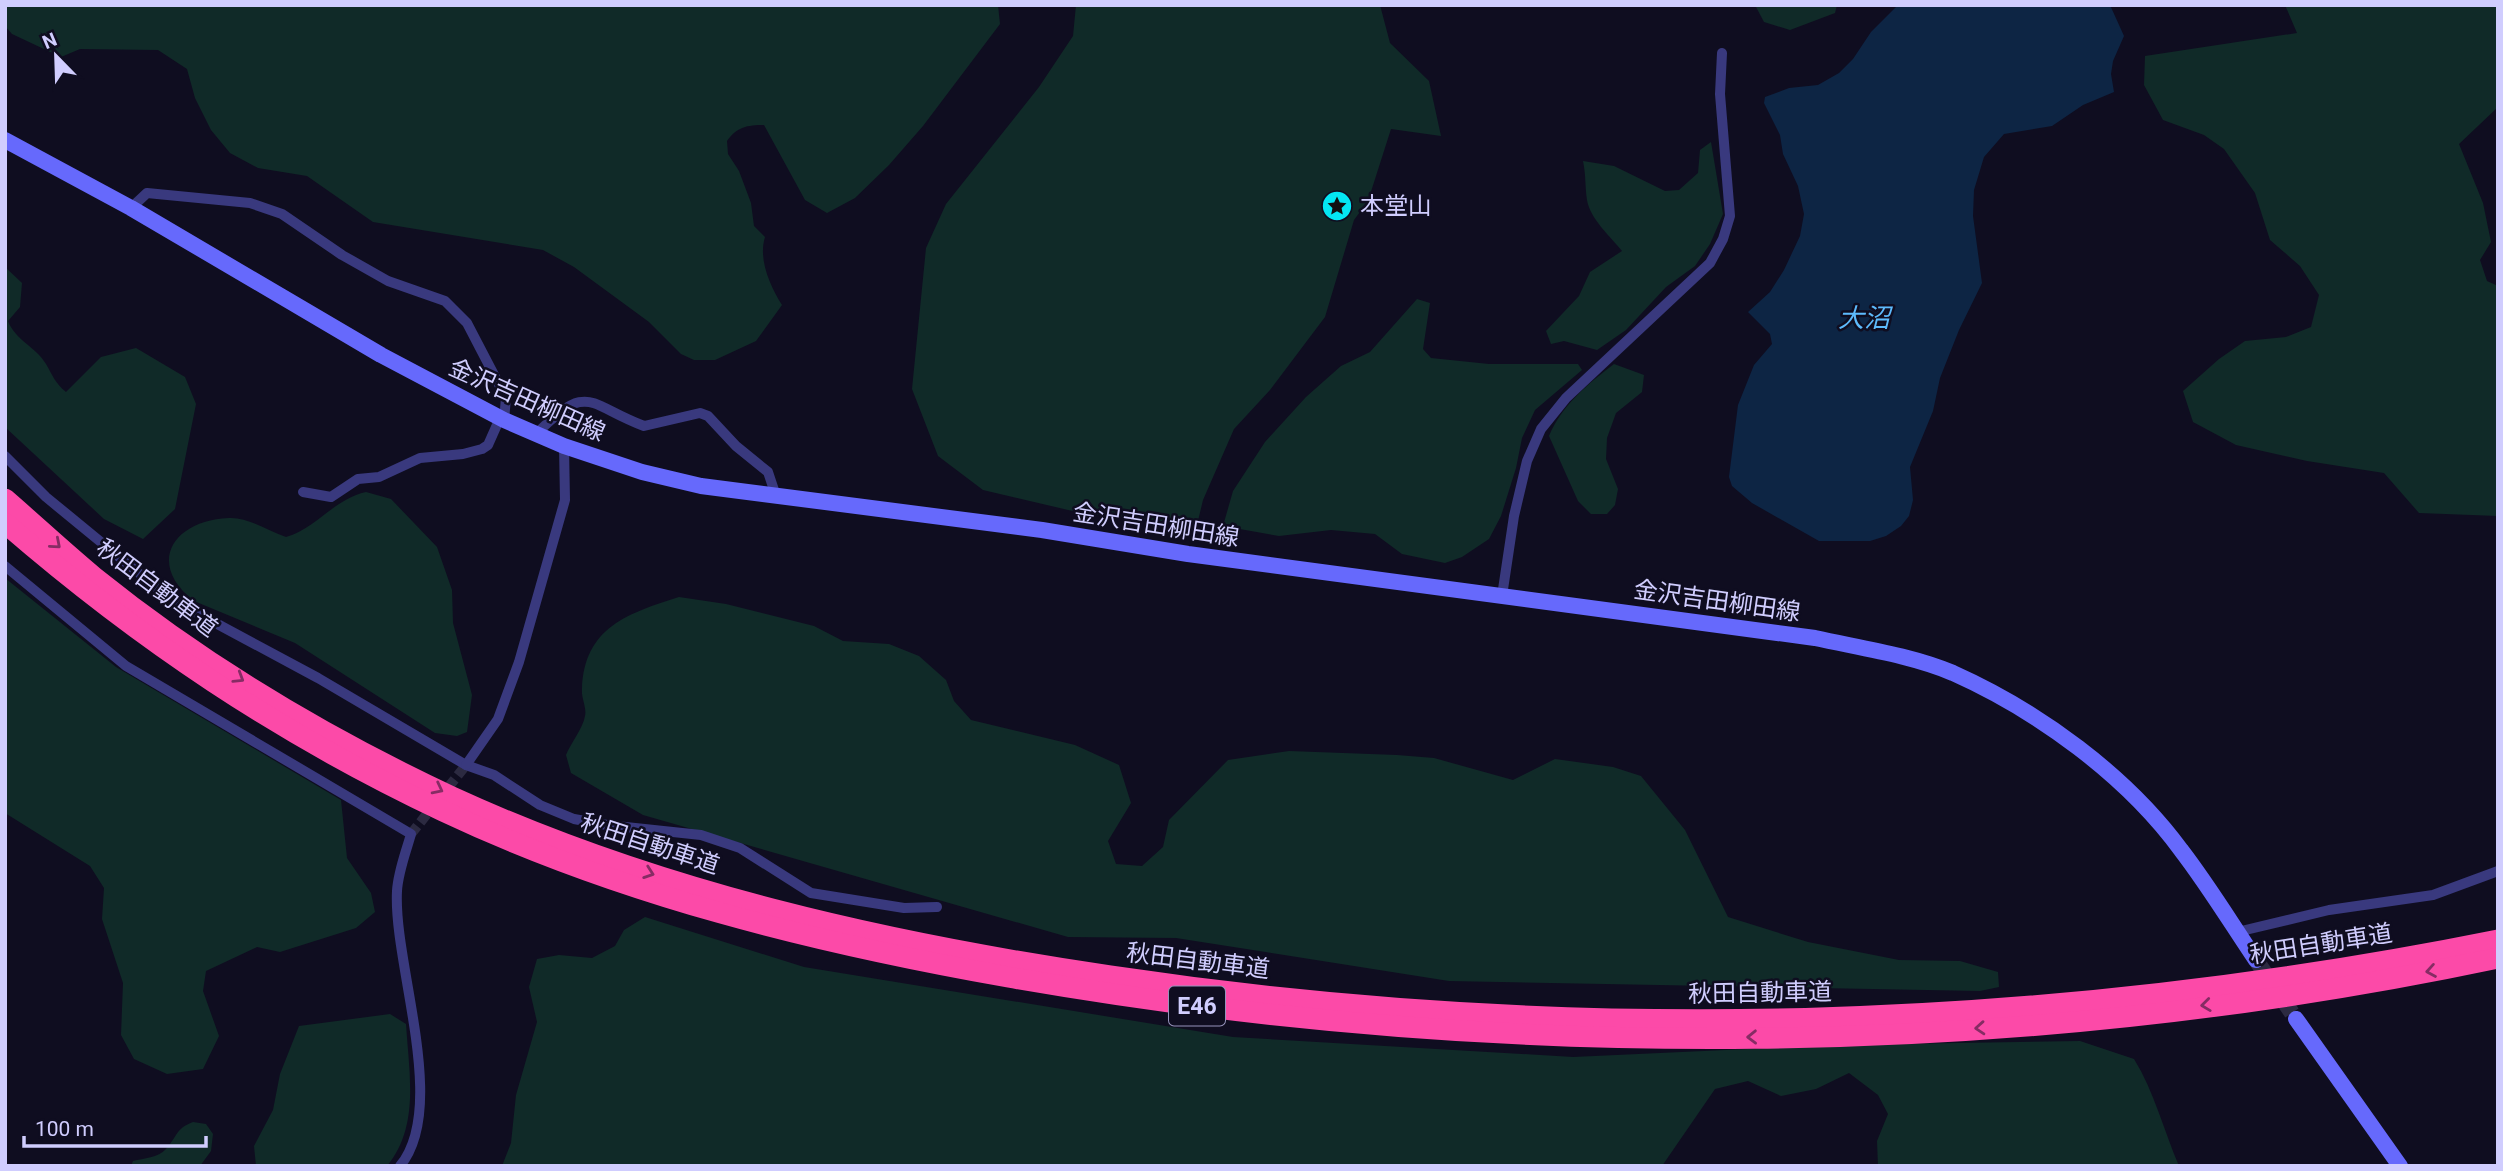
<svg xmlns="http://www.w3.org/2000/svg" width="2503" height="1171" font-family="Roboto,'Noto Sans JP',sans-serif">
<rect width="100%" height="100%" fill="#0f0d20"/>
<g fill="#102a28">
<path d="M5,5H998L1000,24L923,126L889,165L855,198L827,213L805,200L764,125C747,125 737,127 727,141L728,154L739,171L751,203L754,226L765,237C758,259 770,286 782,305L756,341L715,360H694L681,354L649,322L574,267L543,250L373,222L307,176L258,168L230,153L211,130L195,98L187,69L158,50L80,49L61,57L12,34L5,26Z"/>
<path d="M1076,5H1380L1390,43L1429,81L1441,136L1391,129L1368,201L1354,220L1325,317L1270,390L1234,429L1203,500L1197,525L1081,513L983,490L938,456L912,389L926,248L946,204L1039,87L1073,36Z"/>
<path d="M1755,5H1837L1835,13L1790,30L1764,22Z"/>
<path d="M2285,5H2498V107L2459,144L2483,203L2491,242L2480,260L2487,281L2498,286V516L2419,513L2384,473L2307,461L2236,445L2193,422L2183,391L2219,359L2245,341L2286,337L2311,327L2319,295L2300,266L2270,240L2255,193L2224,149L2204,135L2163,120L2144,85L2145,56L2297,33Z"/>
<path d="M1711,142L1723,214L1710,244L1695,266L1666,287L1626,330L1597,350L1564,341L1551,344L1546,331L1579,296L1590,272L1622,251C1611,237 1590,219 1587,200C1585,187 1586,175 1583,161L1614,166L1665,191L1679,190L1698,173L1700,150Z"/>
<path d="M5,267L22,283L20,307L8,321C15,340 36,347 46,364C53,376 55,383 66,392L101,357L136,348L185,377L196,404L175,509L143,539L104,519L5,427Z"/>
<path d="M1417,299L1430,303L1423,349L1431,358L1489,364H1578L1582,370L1535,410L1522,438L1516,468L1501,516L1489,539L1462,557L1445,563L1402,554L1375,534L1331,530L1279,536L1223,526L1233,491L1265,442L1306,397L1341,366L1370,352Z"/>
<path d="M1614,364L1644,375L1642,392L1616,413L1607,438L1606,459L1618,489L1615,505L1607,514H1591L1578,501L1549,436C1562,405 1588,384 1614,364Z"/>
<path d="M366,492L391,499L437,547L452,590L453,623L472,695L467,732L457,736L435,733L295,643L194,601C145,563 174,520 229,518C248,517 268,531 286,537C317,528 334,499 366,492Z"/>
<path d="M5,578L116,667L341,800L347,858L371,893L375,912L356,928L280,952L257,947L206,971L203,991L219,1036L203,1069L167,1074L134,1059L121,1035L123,983L102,919L104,888L90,866L5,813Z"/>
<path d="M679,597L726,604L814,626L843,641L889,644L919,656L946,680L954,701L971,720L1075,745L1119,765L1131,803L1108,841L1116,864L1142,866L1163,847L1169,820L1228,760L1289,751L1397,755L1434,758L1513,780L1555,759L1613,767L1641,776L1685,830L1728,917L1808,942L1899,960L1960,961L1998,972L1999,987L1980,991L1449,981L1176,938L1068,937L643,815L571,773L566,755C571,743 583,728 585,716C587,708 581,698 582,689C584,627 629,613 679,597Z"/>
<path d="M645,917L804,967L1233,1037L1573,1057L1835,1045L2080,1041L2134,1059C2154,1091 2164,1131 2179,1166H1878L1877,1141L1888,1114L1878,1095L1849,1073L1816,1089L1781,1096L1748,1081L1715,1089L1662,1166H502L511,1143L516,1095L537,1022L529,987L537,959L559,955L592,958L615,946L624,930Z"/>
<path d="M390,1014L406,1024C409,1073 420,1126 387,1166H256L254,1146L273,1110L280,1074L299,1026Z"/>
<path d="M193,1122L206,1124L213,1134L211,1151L200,1166H131L133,1161C144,1158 158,1158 166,1149C177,1137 176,1128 193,1122Z"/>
</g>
<path fill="#0d2544" d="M1898,5H2110L2124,36L2113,61L2111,74L2114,92L2083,105L2052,126L2004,134L1984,157L1974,190L1973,216L1982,283L1959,330L1940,378L1933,411L1910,467L1913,500L1909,516L1901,526L1886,536L1870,541H1819L1752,503L1732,486L1729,477L1738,405L1754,365L1772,344L1770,334L1748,312L1770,292L1784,270L1800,236L1804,214L1798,186L1783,154L1780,135L1764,103L1765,97L1789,88L1818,85L1839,73L1853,59L1871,32Z"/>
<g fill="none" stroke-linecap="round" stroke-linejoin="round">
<path stroke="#2c2a41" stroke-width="10" stroke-dasharray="10 5" stroke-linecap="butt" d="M411,834L466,765"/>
<path stroke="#2c2a41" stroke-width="16" stroke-dasharray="16 8" stroke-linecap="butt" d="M2256,960L2296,1019"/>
<g stroke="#39397e" stroke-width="10">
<path d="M131,208L147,193L250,203L282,214L342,255L388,281L445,301L467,323L506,398L504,420"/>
<path d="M536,434C590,381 586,404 644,426L700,413L708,416L736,446L768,472L776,496"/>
<path d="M5,456L46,497L169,598L318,678L466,765L494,775L540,805L574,819L607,825L701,835L740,848L811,893L904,908L937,907"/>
<path d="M303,492L331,497L358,479L379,477L420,458L463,454L482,449L488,445L500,418"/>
<path d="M5,566L126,666L411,834C406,852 398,872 397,891C393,964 449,1107 400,1166"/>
<path d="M1502,596L1514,516L1527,461L1541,429L1566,398L1710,263L1723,239L1730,216L1720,94L1722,53"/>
<path d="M466,765L498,719L519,662L565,500L564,446"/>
<path d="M2237,932L2329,910L2433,895L2498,871"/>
</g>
<g stroke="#6669fc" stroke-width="16">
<path d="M5,140L131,208L381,355L504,420L564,446L642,472L701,486L1042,530L1188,554L1815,638C1860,648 1910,655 1953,673C2038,711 2126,775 2181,850C2208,885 2231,923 2256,960"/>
<path d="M2296,1019L2400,1166"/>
</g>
<g stroke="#fc4aa8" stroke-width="21">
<path d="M5,499C35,525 64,552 94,577C202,664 326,738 452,797C659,892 886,943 1110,976C1571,1045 2041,1032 2498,940"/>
<path d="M5,523C140,640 280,734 443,811C621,895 815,943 1008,977C1498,1063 2011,1061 2498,958"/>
</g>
</g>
<defs><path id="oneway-chevron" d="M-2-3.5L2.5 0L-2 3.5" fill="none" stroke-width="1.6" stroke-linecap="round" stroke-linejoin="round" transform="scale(1.75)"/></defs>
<g stroke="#862c64">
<use href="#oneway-chevron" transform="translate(56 544) rotate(41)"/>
<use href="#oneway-chevron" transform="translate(239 678) rotate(32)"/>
<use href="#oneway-chevron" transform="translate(438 789) rotate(27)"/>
<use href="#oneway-chevron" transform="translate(649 873) rotate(19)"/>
<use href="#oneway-chevron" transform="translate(2431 971) rotate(170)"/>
<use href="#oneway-chevron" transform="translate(2206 1005) rotate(173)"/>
<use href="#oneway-chevron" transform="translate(1980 1028) rotate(176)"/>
<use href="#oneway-chevron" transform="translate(1752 1037) rotate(179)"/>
</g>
<defs>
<g id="sight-disc" transform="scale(1.575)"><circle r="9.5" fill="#04e6f3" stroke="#0f0d20"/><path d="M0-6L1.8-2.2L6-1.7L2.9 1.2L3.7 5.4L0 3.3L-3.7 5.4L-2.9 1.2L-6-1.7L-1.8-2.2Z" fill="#111"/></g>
</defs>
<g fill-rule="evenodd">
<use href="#sight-disc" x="1337" y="206"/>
</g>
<g text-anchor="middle" stroke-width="5" stroke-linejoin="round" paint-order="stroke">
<rect fill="#0f0d20" stroke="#9693bb" stroke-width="2" x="1169" y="986.5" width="56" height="39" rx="5"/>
<g font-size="23" font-weight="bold" fill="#d0cdfe">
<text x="1197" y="1014">E46</text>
</g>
<g font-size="24" fill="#d0cdfe" stroke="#0f0d20" text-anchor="start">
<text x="1360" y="214">本堂山</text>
</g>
<g font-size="24" fill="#d0cdfe" stroke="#0f0d20">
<text transform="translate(527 400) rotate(24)" y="8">金沢吉田柳田線</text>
<text transform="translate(1156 525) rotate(9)" y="8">金沢吉田柳田線</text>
<text transform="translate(157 588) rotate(37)" y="8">秋田自動車道</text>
<text transform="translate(1717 601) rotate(8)" y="8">金沢吉田柳田線</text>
<text transform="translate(650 844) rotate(18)" y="8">秋田自動車道</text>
<text transform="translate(2321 944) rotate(-9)" y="8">秋田自動車道</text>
<text transform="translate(1198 961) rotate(7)" y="8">秋田自動車道</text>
<text transform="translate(1760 993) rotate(-1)" y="8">秋田自動車道</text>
</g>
<g font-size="26" font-style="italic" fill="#5dbafc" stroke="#0f0d20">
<text x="1864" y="327">大沼</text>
</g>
</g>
<rect width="2503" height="1171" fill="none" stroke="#d0cdfe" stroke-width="14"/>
<g transform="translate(56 56) rotate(337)" stroke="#0f0d20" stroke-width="5" paint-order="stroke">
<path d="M0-5L12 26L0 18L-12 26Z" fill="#d0cdfe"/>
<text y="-10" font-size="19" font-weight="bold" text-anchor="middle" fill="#d0cdfe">N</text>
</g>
<path d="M24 1136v10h182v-10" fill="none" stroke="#d0cdfe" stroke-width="3.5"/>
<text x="35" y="1136" font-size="21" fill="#d0cdfe" stroke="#0f0d20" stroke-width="5" paint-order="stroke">100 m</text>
</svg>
